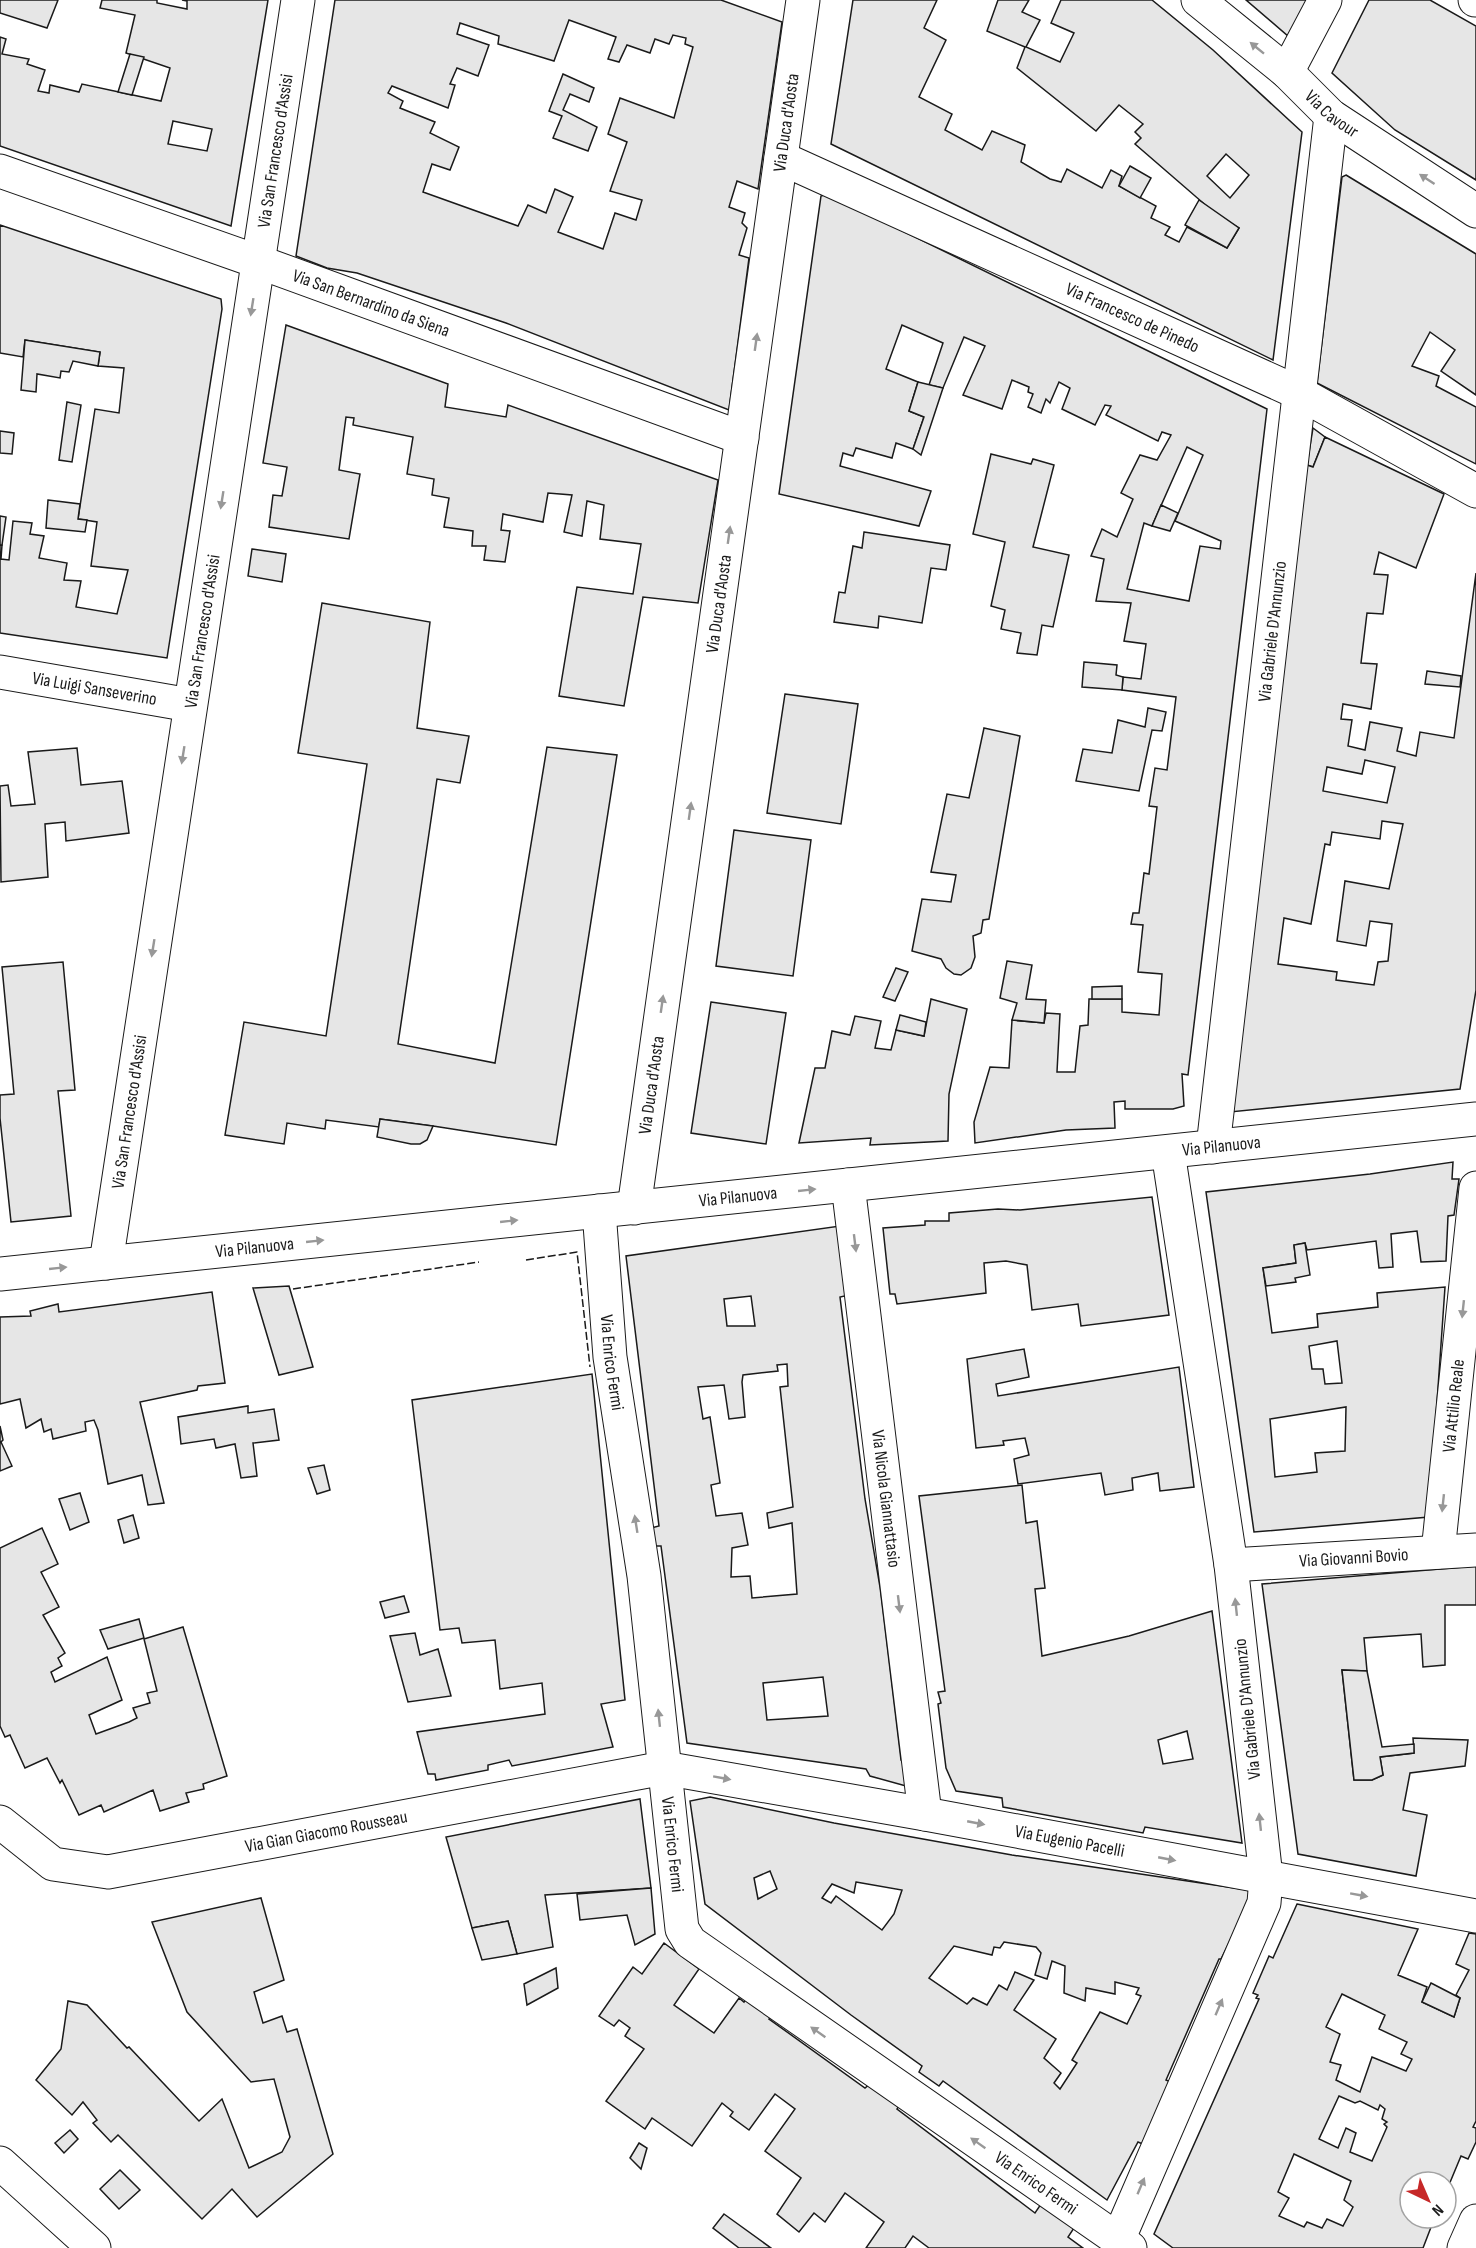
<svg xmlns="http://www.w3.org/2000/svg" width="1476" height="2248" font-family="'Sofia Sans Condensed',sans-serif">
<rect width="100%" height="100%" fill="#fff"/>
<g fill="#e6e6e6" stroke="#1a1a1a" stroke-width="1.5" fill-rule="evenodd">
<path d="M0,0H58L47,28L0,13Z"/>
<path d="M102,0H157V3L187,9V1L182,0H268L231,226L0,146V37L6,39L2,54L29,59L27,64L45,70L38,91L49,93L50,85L79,92L82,84L161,101L170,68L126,53L135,15L100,8ZM173,121L212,129L207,151L168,144Z"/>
<path d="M335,0H721L782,22L758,189L737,181L729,207L745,213L742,223L747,228L739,255L749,258L729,410L506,323L357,273L327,268L296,256ZM569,20L616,37L608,59L619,62L627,45L650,53L655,39L669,44L673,35L686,38L685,44L693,47L674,118L620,98L608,134L627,142L610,191L642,200L636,220L615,213L603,249L558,232L573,197L555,189L546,213L528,205L518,226L423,192L432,164L450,170L459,147L430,133L435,122L400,108L403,101L388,93L392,86L448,108L455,85L450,84L457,68L478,76L489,45L457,34L460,23L499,36L498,44L554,61Z"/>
<path d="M853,0H937L924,28L946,40L919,97L952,114L945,130L982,150L992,131L1025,145L1021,162L1050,179L1061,182L1067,169L1102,188L1111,170L1122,176L1119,186L1156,206L1151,218L1170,227L1165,235L1179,242L1187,227L1227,248L1239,228L1217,215L1135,144L1141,138L1135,132L1143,124L1119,105L1096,131L1017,68L1025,47L987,31L998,0H1029L1022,12L1040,20L1026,47L1060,62L1074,33L1051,23L1061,0H1152L1213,50L1302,132L1273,360L831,144ZM1226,154L1249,175L1230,198L1207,176Z"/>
<path d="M1246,0H1307L1288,36Z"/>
<path d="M1369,0H1430L1476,26V180L1395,130L1332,73Z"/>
<path d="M130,54L144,57L132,95L118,92Z"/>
<path d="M563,74L594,88L589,102L570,94L563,110L597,127L588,151L553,138L562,116L549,111Z"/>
<path d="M1130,166L1151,178L1140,198L1119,186Z"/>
<path d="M1346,175L1476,254V395L1441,371L1455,350L1430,332L1412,366L1439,376L1436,386L1476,407V464L1317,383L1342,177Z"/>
<path d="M827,194L1267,409L1188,1075L1182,1074L1184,1106L1173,1109H1125V1101L1114,1102L1115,1128L1066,1130L975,1143L974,1122L990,1067L1009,1068L1012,1020L1044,1023L1046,1013L1060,1014L1057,1072H1075L1080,1026L1088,1025L1089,999H1122V1012L1159,1015L1162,974L1138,972L1143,925L1131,924L1133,913H1139L1144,873L1149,874L1157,807L1149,806L1155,768L1167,770L1176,697L1122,690L1123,677L1141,679L1146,644L1124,641L1131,603L1096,601L1104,559L1091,556L1102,529L1117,537L1133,499L1121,493L1140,455L1157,460L1171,435L1162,432L1158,441L1106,415L1111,406L1105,405L1095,425L1062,409L1070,388L1059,382L1050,403L1046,399L1041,413L1028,407L1033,394L1028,392L1029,387L1012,380L1002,409L963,395L985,346L964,337L943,388L929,385L943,343L902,325L886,369L918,382L909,411L924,417L913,449L896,443L892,458L856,448L853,456L843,453L840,466L931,491L919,526L779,494L821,196ZM1187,447L1203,455L1175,521L1221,541L1220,549L1200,546L1189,601L1127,589L1144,523L1152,526Z"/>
<path d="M1199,200L1239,228L1227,248L1185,225Z"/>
<path d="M0,225L221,299L222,309L167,658L0,633V545H2L1,559L9,560L13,521L32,523L30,534L44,536L39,558L67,563L64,580L81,581L76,607L117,614L128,570L91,566L97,522L78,519L95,409L119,413L124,368L98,366L100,352L25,340L23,357L0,353Z"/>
<path d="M286,325L448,384L445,407L506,417L508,405L718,480L698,603L643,597L624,706L559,696L577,587L633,594L641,544L600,539L604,505L587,501L582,536L564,532L572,495L548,493L543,522L503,514L501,530L510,531L505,562L484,560L486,546H472L473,531L444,527L449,498L432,495L434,479L407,474L413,437L353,425L354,418L346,417L339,470L360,474L349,539L269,527L273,495L282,496L287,467L263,463Z"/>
<path d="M25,340L100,352L98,366L73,361L69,372L61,371L60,378L37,374L36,392L21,390Z"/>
<path d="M918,382L943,388L921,455L913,449L924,417L909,411Z"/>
<path d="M67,402L81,405L72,462L59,460Z"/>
<path d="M1313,428L1325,437L1313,467L1307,465Z"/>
<path d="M0,431L14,433L12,454L0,453Z"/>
<path d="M1325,437L1444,494L1416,568L1379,552L1374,574L1388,575L1383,614L1367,613L1361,663L1377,664L1371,709L1343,704L1341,719L1352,720L1348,746L1365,750L1370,722L1402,728L1397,751L1416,756L1420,732L1454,738L1476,573V990L1460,1089L1230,1112L1307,465L1313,467ZM1365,760L1395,767L1387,803L1323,791L1327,767L1362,774ZM1382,821L1403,824L1389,889L1345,881L1337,941L1366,946L1370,921L1392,924L1388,961L1378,962L1374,985L1336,980L1337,972L1278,964L1284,918L1311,924L1325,844L1330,845L1332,832L1380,839Z"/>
<path d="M991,454L1031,464L1033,459L1054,465L1033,547L1069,555L1053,627L1042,625L1037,655L1017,653L1021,633L1001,629L1005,610L991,606L1005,542L973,534Z"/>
<path d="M48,500L80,504L78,519L87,520L85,532L46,528Z"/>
<path d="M1161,505L1178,513L1170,531L1152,526Z"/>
<path d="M0,516L6,517L2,545H0Z"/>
<path d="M864,532L950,545L946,570L931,568L922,623L879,616L878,628L834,622L839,592L845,593L853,546L862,548Z"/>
<path d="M252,549L286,554L282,582L248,576Z"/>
<path d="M322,603L430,622L417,728L469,736L460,783L437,779L398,1044L495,1063L547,747L617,755L556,1145L433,1126L380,1119L379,1127L326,1120L325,1129L287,1123L284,1144L225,1135L244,1022L326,1036L367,764L298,753Z"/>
<path d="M1084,662L1117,665L1116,675L1123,677L1122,690L1082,687Z"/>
<path d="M1427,671L1461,676L1460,687L1425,684Z"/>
<path d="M785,694L858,704L841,824L767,813Z"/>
<path d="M1148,708L1166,712L1162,731L1152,730L1139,791L1076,781L1083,749L1112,753L1118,720L1145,727Z"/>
<path d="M984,728L1020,736L989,919L983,920L981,933L973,936L975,957L971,968L961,975L954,974L946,968L941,959L912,951L922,899L951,902L956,875L931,872L947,794L969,798Z"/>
<path d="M77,748L81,785L122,781L129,833L66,841L65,822L45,824L48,877L1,882L0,786L8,785L11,806L35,804L28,752Z"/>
<path d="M734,830L811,840L793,976L716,966Z"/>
<path d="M1007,961L1032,965L1026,999L1046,1000L1044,1023L1012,1020L1017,1003L1000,998Z"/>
<path d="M63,962L75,1090L58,1091L71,1216L11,1222L0,1118V1095L14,1094L2,967Z"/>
<path d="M896,968L908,972L895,1001L883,997Z"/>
<path d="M1122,986V999H1092V987Z"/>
<path d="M931,999L967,1009L949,1094L948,1141L870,1145L871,1138L799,1143L815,1068H825L832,1031L850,1035L855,1016L881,1021L875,1048L891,1050L896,1030L924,1036Z"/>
<path d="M711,1002L786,1013L766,1144L691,1133Z"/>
<path d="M900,1015L926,1022L924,1036L896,1030Z"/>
<path d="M380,1119L433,1126L427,1140L420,1144H411L377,1137Z"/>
<path d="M1453,1162L1452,1179H1459L1454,1215L1448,1216L1446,1261L1421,1262L1417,1231L1391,1234L1393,1267L1379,1268L1376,1241L1307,1250L1305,1243L1294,1245L1296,1263L1263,1268L1272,1333L1318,1327L1317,1314L1378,1307L1377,1293L1445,1287L1429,1517L1254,1532L1206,1192L1370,1174ZM1337,1341L1342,1383L1325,1384L1323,1369H1312L1309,1346ZM1346,1407L1345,1451L1315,1453L1317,1472L1275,1477L1270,1419Z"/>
<path d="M1152,1197L1169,1315L1081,1326L1078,1304L1032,1310L1027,1265L1006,1261L984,1263L986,1293L897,1304L895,1294H890L883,1228L925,1225V1221H949V1213L998,1209L1020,1210Z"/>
<path d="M840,1226L849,1295L840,1297L865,1499L880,1587L901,1760H905L906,1786L870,1776L866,1769L687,1743L661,1546H653L651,1528L659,1526L626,1256ZM751,1296L755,1326H727L724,1299ZM787,1364L788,1386L780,1387L793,1507L767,1513L769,1528L792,1523L797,1594L752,1598L750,1576L731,1577L732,1548L748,1545L742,1513L716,1516L711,1485L720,1483L710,1417L703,1419L698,1387L724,1385L729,1419L745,1417L742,1382L743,1375L778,1371L777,1365ZM823,1677L828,1716L767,1720L763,1683Z"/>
<path d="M1305,1243L1310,1275L1295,1278L1296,1282L1266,1286L1263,1268L1296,1263L1294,1245Z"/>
<path d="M289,1286L313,1367L279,1375L253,1288Z"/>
<path d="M212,1292L225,1383L198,1386L197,1390L140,1402L164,1503L148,1505L142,1475L108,1484L98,1430L94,1420L85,1422L86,1431L53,1439L51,1429L44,1432L41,1419L26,1428L20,1399L0,1404V1317L31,1316L30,1311L58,1304L59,1312Z"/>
<path d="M1024,1349L1029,1377L996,1384L998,1396L1179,1367L1194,1487L1160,1491L1158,1473L1132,1478L1133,1490L1105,1495L1101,1473L1018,1484L1014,1459L1029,1455L1025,1438L1003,1441L1004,1445L976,1448L967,1359Z"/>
<path d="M592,1374L625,1700L601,1704L613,1747L512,1766L509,1760L488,1765V1770L436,1780L435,1774H428L417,1732L545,1714L542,1683L500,1689L495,1640L462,1643L459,1628L440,1630L412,1400Z"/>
<path d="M248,1406V1413L274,1409L279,1440L253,1443L257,1476L241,1478L235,1444L216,1448L214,1439L181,1444L178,1417Z"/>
<path d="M0,1426L3,1440L1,1442L12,1466L0,1471Z"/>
<path d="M324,1465L330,1490L317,1494L308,1468Z"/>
<path d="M1022,1485L1026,1523L1037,1521L1045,1588L1035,1589L1042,1656L1129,1636L1212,1611L1242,1843L1145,1827L1143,1833L1003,1807L1002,1798L956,1791L946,1768L938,1704L941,1703L938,1692L945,1691L919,1496ZM1187,1731L1193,1759L1163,1764L1158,1740Z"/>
<path d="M80,1493L89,1522L70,1530L59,1499Z"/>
<path d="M133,1515L139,1538L124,1543L118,1520Z"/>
<path d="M42,1528L58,1564L41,1572L59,1607L43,1615L65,1653L58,1658L62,1666L51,1672L55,1682L107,1657L122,1700L89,1715L96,1734L129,1722L137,1718L133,1708L150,1703L147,1693L157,1691L144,1639L183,1627L227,1776L203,1784L204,1789L186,1793L189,1802L160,1811L153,1790L104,1812L101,1805L79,1815L62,1780L60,1783L47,1758L25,1768L10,1735L5,1737L0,1726V1548Z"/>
<path d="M1476,1566V1605H1445V1665L1423,1667L1421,1634L1364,1638L1367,1671L1342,1670L1354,1780H1372L1383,1775L1380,1757L1414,1753L1413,1738L1468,1740L1465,1766L1410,1773L1403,1810L1427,1815L1416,1876L1298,1854L1262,1584Z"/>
<path d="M404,1596L409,1612L385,1618L380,1602Z"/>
<path d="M139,1619L144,1638L108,1649L100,1630Z"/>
<path d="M415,1633L420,1655L438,1649L451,1696L408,1702L390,1636Z"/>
<path d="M1342,1670L1367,1671L1382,1747L1414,1744V1753L1380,1757L1383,1775L1372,1780H1354Z"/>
<path d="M710,1797L834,1823L1012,1855L1248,1890L1251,1898L1221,1959H1219L1166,2080L1171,2082L1145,2145L1138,2142L1107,2200L943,2081L939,2086L919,2072L922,2066L851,2015L705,1904L690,1801ZM770,1871L777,1889L758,1899L754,1878ZM856,1882L902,1890L894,1914L882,1930L836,1896L831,1903L822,1898L832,1884L854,1893ZM1004,1942L1036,1947L1041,1953L1035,1975L1047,1979L1052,1961L1065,1966L1064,1993L1085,2001L1086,1988L1115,1994V1982L1139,1988L1136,1994L1141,1996L1127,2024L1100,2012L1072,2060L1077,2063L1060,2089L1054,2083L1061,2073L1044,2058L1056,2039L1014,2010L1034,1980L1015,1972L1007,1990L999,1985L987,2005L973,1998L967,2004L929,1978L954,1946L992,1955L994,1947L1000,1948Z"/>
<path d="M640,1799L651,1888L545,1895L553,1947L517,1954L508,1921L472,1928L446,1837Z"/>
<path d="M651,1888L655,1934L635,1945L627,1915L580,1920L577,1894Z"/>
<path d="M261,1898L284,1980L254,1992L263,2023L282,2016L287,2032L297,2029L333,2154L257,2217L232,2189L202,2219L118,2135L111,2142L93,2123L97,2120L83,2102L72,2115L36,2080L61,2049L68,2001L87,2005L127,2048L129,2047L199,2121L222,2099L249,2168L282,2152L290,2137L274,2079L251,2082L187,2012L152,1922Z"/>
<path d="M1297,1904L1418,1929L1398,1975L1427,1987L1422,2002L1454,2017L1460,1998L1456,1995L1469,1970L1456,1964L1469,1933L1476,1934V2121L1473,2127L1476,2128V2142L1468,2159L1461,2156L1446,2192V2182H1410V2218H1428L1433,2222L1423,2248H1173L1154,2234L1259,1999L1256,1998L1258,1995L1253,1993L1269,1956L1273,1958ZM1342,1994L1385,2015L1379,2029L1407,2042L1401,2054L1412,2059L1406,2071L1372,2057L1360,2092L1336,2080L1341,2065L1330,2062L1340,2034L1326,2027ZM1339,2096L1355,2103L1360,2101L1378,2110L1380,2105L1385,2109L1382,2119L1387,2122L1384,2124L1387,2127L1372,2161L1350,2152L1356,2133L1346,2128L1338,2148L1319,2139ZM1294,2154L1351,2181L1344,2200L1353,2207L1343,2226L1327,2219L1322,2228L1307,2222L1304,2227L1279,2216L1289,2198L1278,2192Z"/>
<path d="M508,1921L517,1954L482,1960L472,1928Z"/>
<path d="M664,1943L699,1969L674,2005L714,2033L739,1998L744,2002L748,1995L773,2014L769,2019L865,2088L871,2083L900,2104L897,2109L1035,2213L1041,2204L1074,2228L1068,2237L1083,2248H929L913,2236L905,2248H866L884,2222L845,2193L825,2222L814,2213L799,2232L777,2214L801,2178L765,2151L795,2109L775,2094L749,2130L730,2116L733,2112L722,2103L692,2146L652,2118L645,2129L606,2101L644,2049L625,2036L630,2028L619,2020L614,2026L599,2016L633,1967L642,1974Z"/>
<path d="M556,1968L558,1988L527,2005L524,1984Z"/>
<path d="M1431,1983L1460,1998L1454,2017L1422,2002Z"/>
<path d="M70,2130L78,2139L64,2153L55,2143Z"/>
<path d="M639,2143L647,2148L641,2169L630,2158Z"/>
<path d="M120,2170L140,2190L119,2209L100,2189Z"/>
<path d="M724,2214L771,2248H739L713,2228Z"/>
</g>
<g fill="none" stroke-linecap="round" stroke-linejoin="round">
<g stroke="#1a1a1a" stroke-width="35">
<g id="minor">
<path id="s1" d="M1198,0L1287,72L1331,116L1476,211"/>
<path d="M1475,0H1476"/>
<path d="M1287,72L1325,0"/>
<path id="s2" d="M781,158L1299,393L1476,491"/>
<path id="s3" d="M0,171L259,262L742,438"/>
<path id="s4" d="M0,672L190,705"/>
<path id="s5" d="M1213,1147L1331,116"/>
<path id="s6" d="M848,1185L925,1814"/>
<path id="s7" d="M634,1208L803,0"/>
<path id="s8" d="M599,1211L610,1357L644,1576L682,1929L690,1942L1130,2248"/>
<path id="s9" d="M106,1263L298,0"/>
<path id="s10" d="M0,1274L1476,1119"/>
<path id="s11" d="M1438,1552L1476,1188"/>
<path id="s12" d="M1231,1565L1476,1550"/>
<path id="s13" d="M0,1822L53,1864L108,1872L664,1768L925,1814L1476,1916"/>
<path d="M0,2163L94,2248"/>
<path d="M1118,2240L1264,1903L1266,1877L1231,1565L1168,1152"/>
<path d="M1464,2248L1476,2221"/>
</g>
</g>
<use href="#minor" stroke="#fff" stroke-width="33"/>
<g stroke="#1a1a1a" stroke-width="1.5" stroke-dasharray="8 3" stroke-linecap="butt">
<path d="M526,1260L577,1252L590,1367"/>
<path d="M293,1289L479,1262"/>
</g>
</g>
<defs><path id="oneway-solid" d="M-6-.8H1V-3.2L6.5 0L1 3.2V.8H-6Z" transform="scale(1.5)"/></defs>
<g fill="#989898">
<use href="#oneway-solid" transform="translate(1257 48) rotate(-141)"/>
<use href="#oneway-solid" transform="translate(1427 179) rotate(-147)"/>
<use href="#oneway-solid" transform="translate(252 307) rotate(99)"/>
<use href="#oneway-solid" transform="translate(756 342) rotate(-82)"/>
<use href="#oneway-solid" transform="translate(222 500) rotate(99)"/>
<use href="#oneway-solid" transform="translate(729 535) rotate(-82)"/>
<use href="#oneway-solid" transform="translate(183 755) rotate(99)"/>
<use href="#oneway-solid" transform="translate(690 811) rotate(-82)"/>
<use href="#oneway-solid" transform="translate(153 948) rotate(99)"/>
<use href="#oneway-solid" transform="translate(662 1004) rotate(-82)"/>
<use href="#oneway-solid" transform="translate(807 1190) rotate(-6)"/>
<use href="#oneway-solid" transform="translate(509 1221) rotate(-6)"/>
<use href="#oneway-solid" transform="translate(315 1241) rotate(-6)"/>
<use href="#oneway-solid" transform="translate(855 1243) rotate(83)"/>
<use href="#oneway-solid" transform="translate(58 1268) rotate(-6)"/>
<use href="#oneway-solid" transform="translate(1463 1309) rotate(96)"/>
<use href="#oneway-solid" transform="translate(1443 1503) rotate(96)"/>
<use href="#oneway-solid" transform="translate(636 1524) rotate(-99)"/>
<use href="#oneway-solid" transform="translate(899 1604) rotate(83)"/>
<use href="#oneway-solid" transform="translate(1236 1607) rotate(-96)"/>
<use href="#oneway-solid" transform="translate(659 1718) rotate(-96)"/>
<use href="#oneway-solid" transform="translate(722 1778) rotate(10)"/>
<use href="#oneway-solid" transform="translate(1260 1822) rotate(-96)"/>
<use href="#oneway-solid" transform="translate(976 1823) rotate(11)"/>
<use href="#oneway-solid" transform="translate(1167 1859) rotate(11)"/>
<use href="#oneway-solid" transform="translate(1359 1895) rotate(10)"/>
<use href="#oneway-solid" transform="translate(1219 2007) rotate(-67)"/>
<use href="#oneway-solid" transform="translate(818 2032) rotate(-145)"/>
<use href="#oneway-solid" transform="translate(978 2143) rotate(-145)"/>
<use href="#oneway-solid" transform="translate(1141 2186) rotate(-67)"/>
</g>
<g text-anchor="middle" stroke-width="4.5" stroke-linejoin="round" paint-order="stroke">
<g font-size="18" fill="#1a1a1a" stroke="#fff">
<text dy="6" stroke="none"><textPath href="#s1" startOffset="176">Via Cavour</textPath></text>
<text dy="6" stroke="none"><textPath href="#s7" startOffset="1096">Via Duca d'Aosta</textPath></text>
<text dy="6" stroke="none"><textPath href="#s9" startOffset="1125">Via San Francesco d'Assisi</textPath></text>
<text dy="6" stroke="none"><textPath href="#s3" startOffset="394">Via San Bernardino da Siena</textPath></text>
<text dy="6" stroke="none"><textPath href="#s2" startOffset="386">Via Francesco de Pinedo</textPath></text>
<text dy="6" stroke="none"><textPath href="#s7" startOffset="610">Via Duca d'Aosta</textPath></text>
<text dy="6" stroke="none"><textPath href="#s9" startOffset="639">Via San Francesco d'Assisi</textPath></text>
<text dy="6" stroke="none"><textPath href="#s5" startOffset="519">Via Gabriele D'Annunzio</textPath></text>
<text dy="6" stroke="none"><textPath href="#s4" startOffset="96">Via Luigi Sanseverino</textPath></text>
<text dy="6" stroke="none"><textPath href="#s7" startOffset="124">Via Duca d'Aosta</textPath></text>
<text dy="6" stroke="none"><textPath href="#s9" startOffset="153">Via San Francesco d'Assisi</textPath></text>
<text dy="6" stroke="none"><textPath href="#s10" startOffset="1228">Via Pilanuova</textPath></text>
<text dy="6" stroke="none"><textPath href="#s10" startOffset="742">Via Pilanuova</textPath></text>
<text dy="6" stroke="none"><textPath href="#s10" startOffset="256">Via Pilanuova</textPath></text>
<text dy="6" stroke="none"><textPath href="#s8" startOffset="152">Via Enrico Fermi</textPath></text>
<text dy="6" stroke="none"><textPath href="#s11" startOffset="147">Via Attilio Reale</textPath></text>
<text dy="6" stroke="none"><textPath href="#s6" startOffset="316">Via Nicola Giannattasio</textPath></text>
<text dy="6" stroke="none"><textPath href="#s12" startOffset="123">Via Giovanni Bovio</textPath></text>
<text transform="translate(1247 1709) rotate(-96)" y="6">Via Gabriele D'Annunzio</text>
<text dy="6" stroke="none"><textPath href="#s13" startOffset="345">Via Gian Giacomo Rousseau</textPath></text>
<text dy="6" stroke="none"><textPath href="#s13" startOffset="1101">Via Eugenio Pacelli</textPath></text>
<text dy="6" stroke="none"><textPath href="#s8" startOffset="638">Via Enrico Fermi</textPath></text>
<text dy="6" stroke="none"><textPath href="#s8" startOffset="1160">Via Enrico Fermi</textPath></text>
</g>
</g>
<g transform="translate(1428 2200) rotate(136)"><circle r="28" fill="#ffffff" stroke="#a3a3a3" stroke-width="1.5"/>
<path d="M0-4.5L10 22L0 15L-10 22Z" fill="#c62828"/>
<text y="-9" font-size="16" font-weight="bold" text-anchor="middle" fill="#1a1a1a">N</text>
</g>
</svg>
